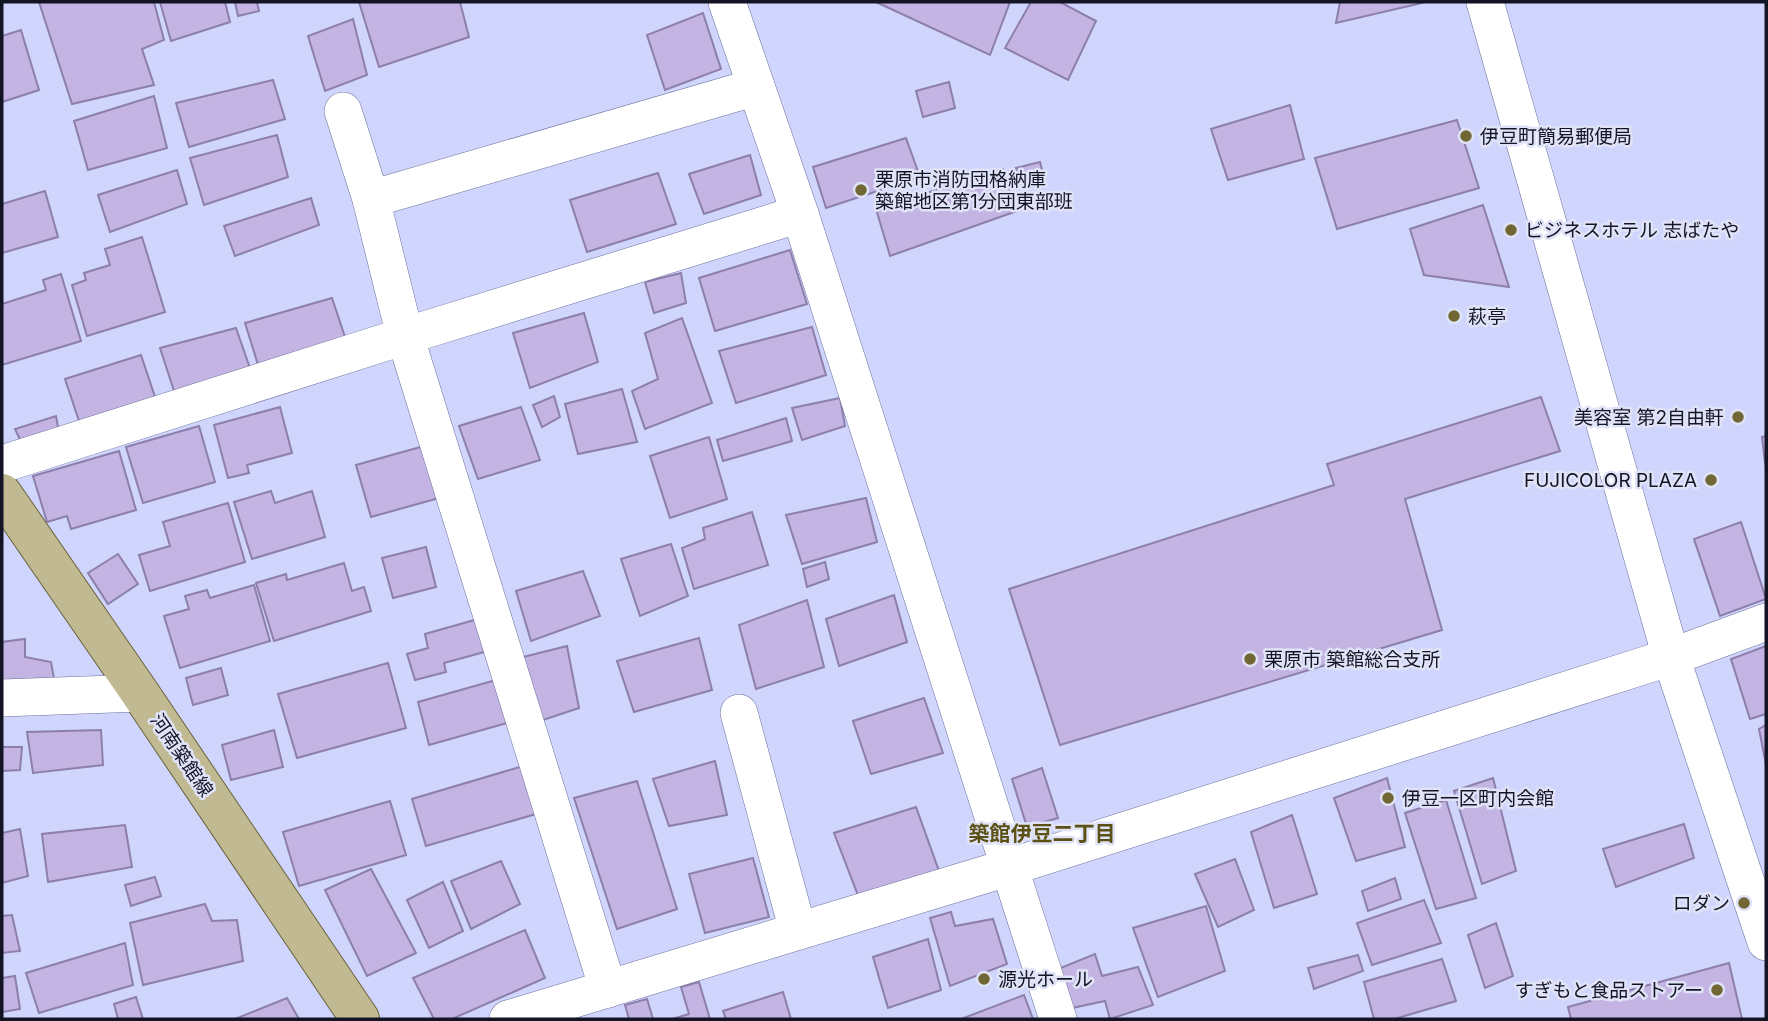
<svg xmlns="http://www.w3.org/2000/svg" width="1768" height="1021" font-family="Inter,'Noto Sans JP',sans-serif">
<rect width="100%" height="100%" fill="#cfd5fc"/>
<g fill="#c3b4e3" stroke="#8d7fab" stroke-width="2">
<path d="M39,2H154L164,40L142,49L154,85L72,104Z"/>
<path d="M160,2H225L230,22L171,41Z"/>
<path d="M235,2H257L259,11L238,16Z"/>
<path d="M359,2H460L469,37L379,67Z"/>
<path d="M876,2H1010L990,55Z"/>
<path d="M1031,2H1060L1096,21L1068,80L1005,48Z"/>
<path d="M1340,2H1422V3L1336,23Z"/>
<path d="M703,13L721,69L665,90L647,35Z"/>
<path d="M353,19L367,75L325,91L308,36Z"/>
<path d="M21,30L39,90L2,102V36Z"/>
<path d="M273,80L285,119L189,147L176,103Z"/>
<path d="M949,82L955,108L923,117L916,91Z"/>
<path d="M154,96L167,148L88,170L74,121Z"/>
<path d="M1290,105L1304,159L1228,180L1211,129Z"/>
<path d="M1457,120L1479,188L1337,229L1315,158Z"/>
<path d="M277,135L288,177L204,205L190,158Z"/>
<path d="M906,138L920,177L826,208L813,167Z"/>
<path d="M750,155L761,195L704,214L689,174Z"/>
<path d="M1040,162L1045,181L1022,188L1016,168Z"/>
<path d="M1003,169L1017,211L890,256L876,209Z"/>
<path d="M177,170L187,204L110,232L98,195Z"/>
<path d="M658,173L676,224L587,252L570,200Z"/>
<path d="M45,191L58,237L2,253V204Z"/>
<path d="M311,198L319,225L235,256L224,226Z"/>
<path d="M1483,205L1509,287L1424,275L1410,229Z"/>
<path d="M142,237L165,312L87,336L72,285L86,280L84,273L110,265L105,249Z"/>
<path d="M790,250L807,304L715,331L699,278Z"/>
<path d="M681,273L686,303L654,313L645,282Z"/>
<path d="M61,274L81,341L2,365V304L46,290L43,280Z"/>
<path d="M332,298L346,340L260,371L245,323Z"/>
<path d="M584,313L598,362L530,388L513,333Z"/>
<path d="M682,318L712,403L645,429L632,391L658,379L645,333Z"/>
<path d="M812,327L826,375L736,403L719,351Z"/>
<path d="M236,328L251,371L175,394L160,348Z"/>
<path d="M141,355L155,397L80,424L65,379Z"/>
<path d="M622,389L637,442L578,454L565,404Z"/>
<path d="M554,396L560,417L542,427L533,405Z"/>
<path d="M1541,397L1560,451L1405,499L1442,630L1060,745L1009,589L1334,485L1327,464Z"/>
<path d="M840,398L845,426L802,440L792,408Z"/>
<path d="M280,407L292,453L247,465L249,473L228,478L214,425Z"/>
<path d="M521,407L540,460L478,479L459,426Z"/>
<path d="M56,416L60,438L24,448L15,429Z"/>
<path d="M786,418L792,441L723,461L717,440Z"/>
<path d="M199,426L215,482L143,503L126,447Z"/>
<path d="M1766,436V462L1765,463L1762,437Z"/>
<path d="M709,437L727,499L670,518L650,456Z"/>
<path d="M424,446L439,498L371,517L356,465Z"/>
<path d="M119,451L136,510L71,529L67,516L47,522L33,476Z"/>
<path d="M271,491L275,503L312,491L325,537L252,559L234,502Z"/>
<path d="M866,498L877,542L802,564L786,515Z"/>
<path d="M228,503L245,562L150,591L139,555L170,546L163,522Z"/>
<path d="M752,512L768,565L694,589L682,548L705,539L703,528Z"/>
<path d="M1741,522L1766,599L1720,616L1694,539Z"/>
<path d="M671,544L688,596L640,616L621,559Z"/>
<path d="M426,547L436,587L393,598L382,558Z"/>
<path d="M118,554L138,584L108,604L88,573Z"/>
<path d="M825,562L829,579L807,587L803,569Z"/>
<path d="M344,563L352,591L364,587L371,611L274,641L256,583L286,574L287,580Z"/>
<path d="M583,571L600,616L531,641L516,591Z"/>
<path d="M254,585L270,641L180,668L164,616L189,609L185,596L207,590L210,598Z"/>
<path d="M894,595L907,642L839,666L826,619Z"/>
<path d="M807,600L824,667L756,689L739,625Z"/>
<path d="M478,619L488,651L444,663L446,672L415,680L407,654L428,648L425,634Z"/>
<path d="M699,638L712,690L634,712L617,661Z"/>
<path d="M25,639V657L51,662L56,689L2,693V642Z"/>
<path d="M567,646L579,708L537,722L519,658Z"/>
<path d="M1766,646V714L1750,719L1731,659Z"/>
<path d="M388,663L406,728L297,758L278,694Z"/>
<path d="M221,668L228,695L193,705L186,678Z"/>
<path d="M496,680L507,723L429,745L418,702Z"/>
<path d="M924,698L943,753L871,774L853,721Z"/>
<path d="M1766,725V765L1759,729Z"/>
<path d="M101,730L103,765L33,773L27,732Z"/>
<path d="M274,730L283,767L231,780L222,745Z"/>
<path d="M2,747H22L20,770L2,771Z"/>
<path d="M715,761L727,815L669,826L653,779Z"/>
<path d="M523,766L536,814L426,846L412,799Z"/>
<path d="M1042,768L1058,818L1027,827L1012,779Z"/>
<path d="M1387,778L1405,847L1356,861L1334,798Z"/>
<path d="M1493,778L1516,871L1482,884L1454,791Z"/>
<path d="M637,781L677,909L617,929L574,798Z"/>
<path d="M1446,800L1476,898L1436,909L1405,813Z"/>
<path d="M390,801L406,855L299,886L283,832Z"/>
<path d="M916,807L939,871L859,898L834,833Z"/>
<path d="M1292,815L1317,894L1274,908L1251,832Z"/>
<path d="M1684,824L1694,858L1616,887L1603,849Z"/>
<path d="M125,825L132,867L48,882L42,834Z"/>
<path d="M20,829L28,876L2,883V833Z"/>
<path d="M753,858L769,917L705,933L689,874Z"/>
<path d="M1235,859L1254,910L1218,927L1195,874Z"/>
<path d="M501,861L520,904L471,929L451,881Z"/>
<path d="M371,869L416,953L367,976L325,890Z"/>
<path d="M155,877L161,896L131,906L125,885Z"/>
<path d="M1395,878L1401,899L1368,911L1362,891Z"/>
<path d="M443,882L463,931L429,948L407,900Z"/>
<path d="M1424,900L1441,943L1372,965L1357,923Z"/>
<path d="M205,904L212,921L237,920L243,961L143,985L130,923Z"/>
<path d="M1206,906L1225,971L1158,997L1133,928Z"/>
<path d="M951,912L955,926L993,919L1007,964L950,986L930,918Z"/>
<path d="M12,915L20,951L2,953V916Z"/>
<path d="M1496,923L1513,976L1485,988L1468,935Z"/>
<path d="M525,930L545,978L452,1019H434L413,978Z"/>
<path d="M928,939L941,990L888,1008L873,957Z"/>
<path d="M125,943L133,985L39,1013L26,973Z"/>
<path d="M1095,954L1102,976L1138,967L1153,1005L1110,1019L1105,1001L1072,1008L1058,969Z"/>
<path d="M1358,955L1363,971L1314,989L1308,968Z"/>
<path d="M1442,959L1456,1001L1394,1019H1374L1364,982Z"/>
<path d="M1729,963L1742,1019H1571L1568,1007Z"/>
<path d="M15,976L20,1009L2,1012V978Z"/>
<path d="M699,982L710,1019H672L689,1014L681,987Z"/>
<path d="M783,992L791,1019H726L723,1011Z"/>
<path d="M1024,995L1033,1019H961Z"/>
<path d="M136,997L143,1019H118L114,1004Z"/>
<path d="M287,998L299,1019H235Z"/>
<path d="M647,999L653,1019H629L625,1005Z"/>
</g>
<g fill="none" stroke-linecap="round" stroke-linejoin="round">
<g stroke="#6d729e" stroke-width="38">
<g id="minor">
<path d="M727,2L800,214L1058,1019"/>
<path d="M1485,2L1671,657L1766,942"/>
<path d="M343,111L371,199L405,336L608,989"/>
<path d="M371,199L756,87"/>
<path d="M2,464L405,336L800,214"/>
<path d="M2,698L140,693"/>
<path d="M739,713L798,931"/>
<path d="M508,1019L1010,867L1671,657L1766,622"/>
</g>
</g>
<g stroke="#69623b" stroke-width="40">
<path id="major" d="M2,493L140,693L360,1019"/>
</g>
<use href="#minor" stroke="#fff" stroke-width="37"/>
<use href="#major" stroke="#c1b991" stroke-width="38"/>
</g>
<g fill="#716734" stroke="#e0e3f7" stroke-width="2.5">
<circle cx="1466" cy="136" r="7"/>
<circle cx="861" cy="190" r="7"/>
<circle cx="1511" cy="230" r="7"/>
<circle cx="1454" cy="316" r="7"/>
<circle cx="1738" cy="417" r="7"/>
<circle cx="1711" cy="480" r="7"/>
<circle cx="1250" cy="659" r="7"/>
<circle cx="1388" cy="798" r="7"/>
<circle cx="1744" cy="903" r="7"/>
<circle cx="984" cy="979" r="7"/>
<circle cx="1717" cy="990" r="7"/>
</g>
<g text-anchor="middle" stroke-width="5" stroke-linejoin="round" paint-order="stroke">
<g font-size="19" fill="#131525" stroke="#e0e3f7" text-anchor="start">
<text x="1480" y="143">伊豆町簡易郵便局</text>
<text x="875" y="186">栗原市消防団格納庫<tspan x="875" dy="22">築館地区第1分団東部班</tspan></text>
<text x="1525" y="237">ビジネスホテル 志ばたや</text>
<text x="1468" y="323">萩亭</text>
<text x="1724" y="424" text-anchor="end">美容室 第2自由軒</text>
<text x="1697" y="487" text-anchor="end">FUJICOLOR PLAZA</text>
<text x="1264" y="666">栗原市 築館総合支所</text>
<text x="1402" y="805">伊豆一区町内会館</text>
<text x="1730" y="910" text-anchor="end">ロダン</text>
<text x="998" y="986">源光ホール</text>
<text x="1703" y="997" text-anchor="end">すぎもと食品ストアー</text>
</g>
<g font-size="19" fill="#131525" stroke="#e0e3f7">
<text transform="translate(182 755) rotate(56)" y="7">河南築館線</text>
</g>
<g font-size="21" font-weight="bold" fill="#5c5114" stroke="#e0e3f7">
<text x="1042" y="841">築館伊豆二丁目</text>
</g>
</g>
<rect width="1768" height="1021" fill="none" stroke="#131525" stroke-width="7"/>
</svg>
